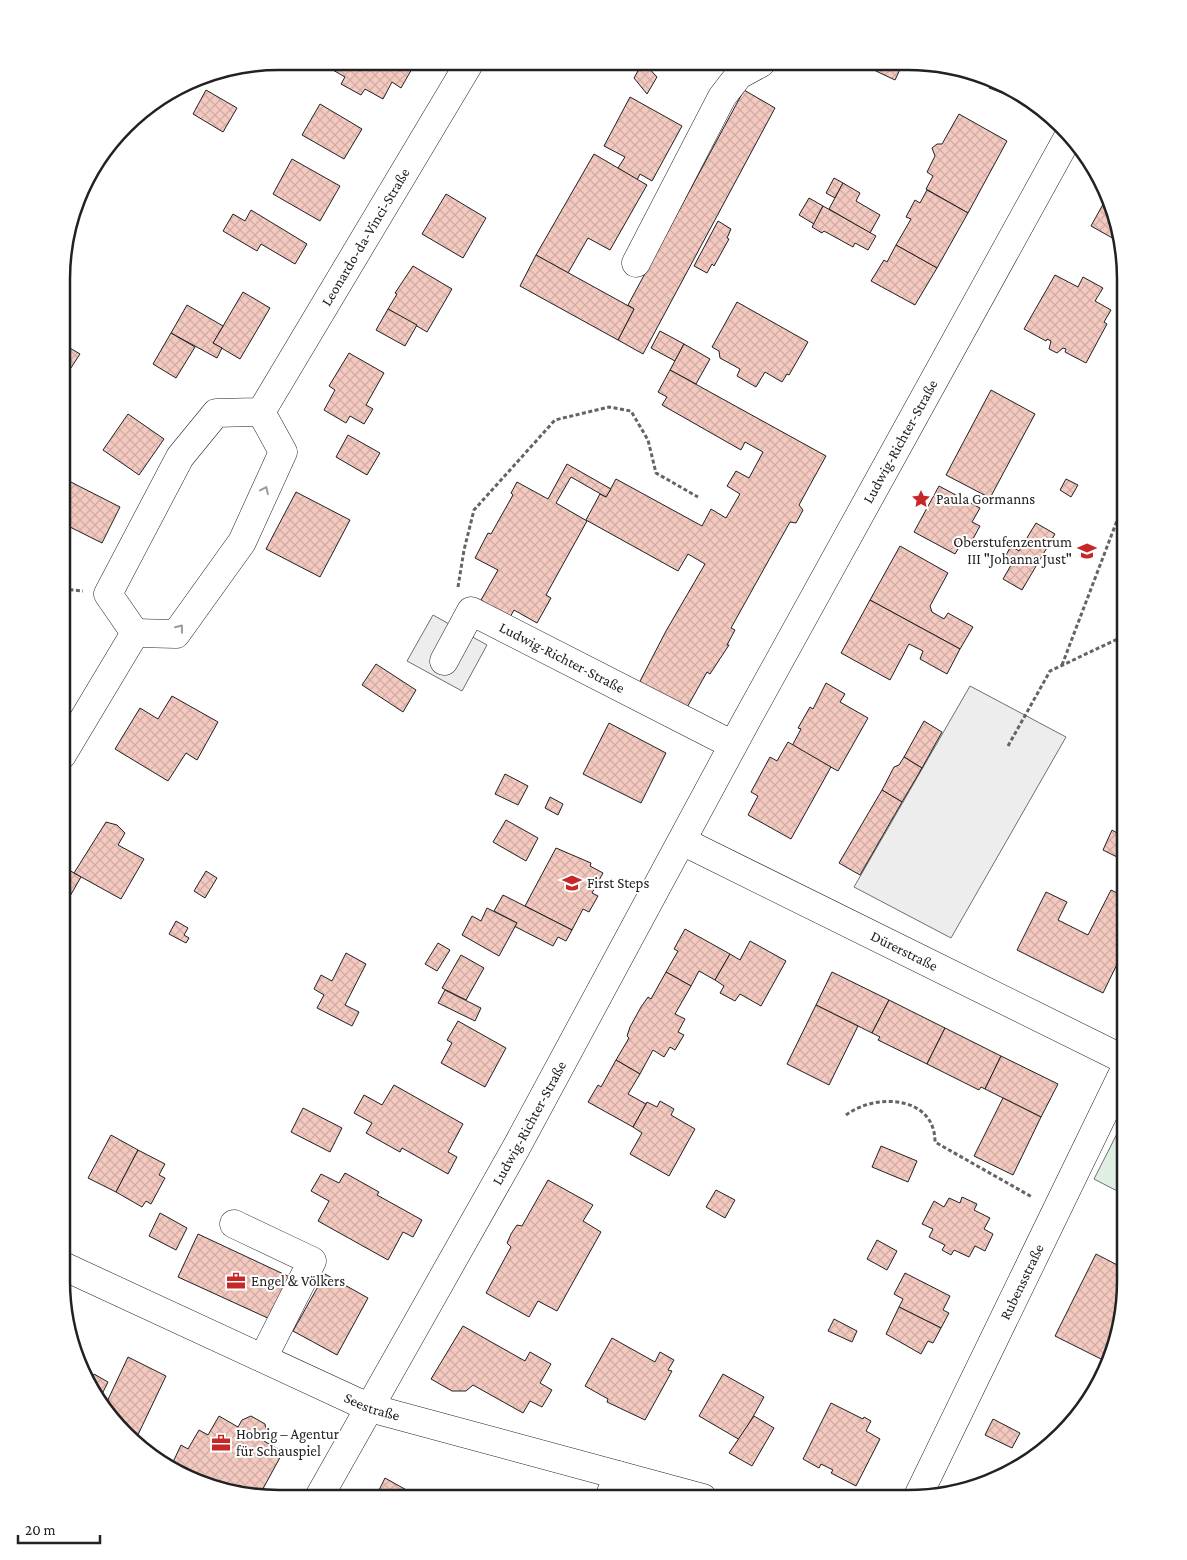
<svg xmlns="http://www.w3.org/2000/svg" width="1187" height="1560" font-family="'Crimson Pro',serif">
<defs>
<pattern id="building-cross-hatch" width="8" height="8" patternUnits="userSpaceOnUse" patternTransform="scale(1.25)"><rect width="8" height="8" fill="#f3c9c0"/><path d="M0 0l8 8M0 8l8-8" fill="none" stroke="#d0aca5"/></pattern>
</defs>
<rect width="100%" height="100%" fill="#fff"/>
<path fill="#e0efe3" stroke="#6f6f6f" d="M1125,1118V1195L1094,1179Z"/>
<g fill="#ededed" stroke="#6f6f6f">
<path d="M433,615L487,645L462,691L407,661Z"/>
<path d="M970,686L1066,737L951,938L854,887Z"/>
</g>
<g fill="url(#building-cross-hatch)" stroke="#222">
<path d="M328,61L405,62L413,67L401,88L392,82L383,99L365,89L361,95L341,84L345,77L326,66Z"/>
<path d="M643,62L657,77L647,94L634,78Z"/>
<path d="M859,63H903L895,80Z"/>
<path d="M966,71L991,78L1026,98L1004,88L1002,93L989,88L992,83Z"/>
<path d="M206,90L237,108L223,132L193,114Z"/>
<path d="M744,90L775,108L643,354L618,340L634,309L628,305Z"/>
<path d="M630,97L682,126L652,181L640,174L637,180L618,168L625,157L604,146Z"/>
<path d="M320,104L362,129L344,159L302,135Z"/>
<path d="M959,114L1007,141L968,213L926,189L933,176L927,172L935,156L932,148L937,144H942Z"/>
<path d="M594,154L647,185L610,250L588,238L568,273L536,255Z"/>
<path d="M292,159L340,186L320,221L273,194Z"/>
<path d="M834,178L843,183L835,198L826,193Z"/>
<path d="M843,183L860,193L856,201L880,215L870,233L829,209Z"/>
<path d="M927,190L968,213L937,268L896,245L911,219L906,217L915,200L920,203Z"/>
<path d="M446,194L486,218L463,258L422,234Z"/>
<path d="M1107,197L1116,240L1091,226Z"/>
<path d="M809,198L823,206L814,224L799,215Z"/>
<path d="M823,206L876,236L868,250L855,243L853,247L824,231L822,233L812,227Z"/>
<path d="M251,210L307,244L295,264L261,244L257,251L223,231L233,214L245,221Z"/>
<path d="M718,221L731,229L727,238L729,239L714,266L712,264L707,273L694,266Z"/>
<path d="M896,245L937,268L915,305L871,281L884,260L887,262Z"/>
<path d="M536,255L634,309L618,340L520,286Z"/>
<path d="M413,266L452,289L427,332L388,309L397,294L395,293Z"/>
<path d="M1055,275L1078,287L1083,277L1103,288L1095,301L1111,310L1104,322L1107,324L1086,363L1065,352L1066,349L1063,348L1057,353L1049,349L1051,341L1047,339L1046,341L1024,329Z"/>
<path d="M243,292L270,308L240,359L213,343Z"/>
<path d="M737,302L808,342L789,375L787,374L782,382L765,372L756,387L737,376L740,369L720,358L719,351L712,347Z"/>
<path d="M187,305L223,326L213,343L222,348L217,358L171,333Z"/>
<path d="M388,309L417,325L405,346L376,330Z"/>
<path d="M660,331L684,344L675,361L651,348Z"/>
<path d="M171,333L195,347L176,378L153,364Z"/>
<path d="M63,344L80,354L63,380Z"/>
<path d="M684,344L710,359L696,384L670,370Z"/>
<path d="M349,353L384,373L366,405L373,409L364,424L350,416L346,423L324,410L335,390L329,386Z"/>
<path d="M670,370L826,456L799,505L803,510L796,523L790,522L731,628L735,630L727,645H729L710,674L707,672L685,711L638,685L666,631L705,564L688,554L678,571L586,520L600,494L606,497L616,479L702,526L711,509L726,518L740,494L727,486L736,471L749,478L763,452L745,442L741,450L662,405L667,397L658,392Z"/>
<path d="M991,390L1035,414L990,498L946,475Z"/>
<path d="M128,414L164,439L139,475L103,450Z"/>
<path d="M348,435L380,453L367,475L336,457Z"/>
<path d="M567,464L611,489L606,497L571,477L556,503L587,521L546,595L551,598L537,623L514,610L509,619L481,600L498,570L475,558L488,533L491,534L513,495L511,493L517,482L548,499Z"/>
<path d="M63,478L120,507L102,543L68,526L63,537Z"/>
<path d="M1066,479L1078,485L1071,497L1060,490Z"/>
<path d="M939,486L980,508L972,522L980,526L968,548L961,544L955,554L914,532Z"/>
<path d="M296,492L350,520L320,577L266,549Z"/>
<path d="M1036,523L1055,534L1022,590L1003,579L1014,560L1006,555L1011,546L1019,551Z"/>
<path d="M900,546L948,573L930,606L932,612L944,619L948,613L973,627L960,649L870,600Z"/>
<path d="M870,600L960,649L947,674L920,659L923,651L909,644L890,680L841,653Z"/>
<path d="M376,664L416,690L403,712L362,685Z"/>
<path d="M826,683L845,694L840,702L868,718L838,771L792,746L801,729L798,728L810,707L813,709Z"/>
<path d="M172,696L218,722L197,760L186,753L168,781L115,749L140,708L158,719Z"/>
<path d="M924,721L942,732L922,768L904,757Z"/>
<path d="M609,723L666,753L641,803L583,774Z"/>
<path d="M788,742L831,767L791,839L748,815L758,796L751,792L770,757L777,761Z"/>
<path d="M904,757L922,768L902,802L882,790L894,767L899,765Z"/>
<path d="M505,774L528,786L518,805L495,794Z"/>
<path d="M882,790L902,802L860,875L839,863Z"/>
<path d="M550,797L563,804L558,815L545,808Z"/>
<path d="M506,820L538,838L526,861L493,842Z"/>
<path d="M106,822L117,825L125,833L118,845L144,859L121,899L74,873Z"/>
<path d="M1112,830L1125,838V861L1103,850Z"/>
<path d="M556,848L591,863L590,866L603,873L592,893L598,896L589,912L583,909L572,930L525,906Z"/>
<path d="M62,866L81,877L62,910Z"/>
<path d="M206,871L217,878L205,898L194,891Z"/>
<path d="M1111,890L1125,897V948L1103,993L1017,950L1046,892L1067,902L1058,920L1088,935Z"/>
<path d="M503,895L572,930L566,941L558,937L553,946L514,926L517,923L494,911Z"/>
<path d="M487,908L517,923L499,956L462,935L472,916L481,921Z"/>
<path d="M176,921L188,928L184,935L189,938L186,943L169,934Z"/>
<path d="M685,929L730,954L715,980L699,971L691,986L666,972L678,951L674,949Z"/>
<path d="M750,941L786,961L761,1006L740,994L735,1001L720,993L724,986L715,980L730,954L740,960Z"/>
<path d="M438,943L450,950L437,971L425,964Z"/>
<path d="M346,953L366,964L345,1005L359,1012L352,1026L317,1008L324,995L314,989L321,975L332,981Z"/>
<path d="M461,955L484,968L466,1000L442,988Z"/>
<path d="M666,972L691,986L675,1014L685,1019L678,1032L684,1035L675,1050L670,1047L664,1057L653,1050L640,1074L616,1060L629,1038L627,1036L630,1027L641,1007L648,997L651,999Z"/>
<path d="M832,972L889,1000L872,1033L816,1005Z"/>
<path d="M445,990L481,1008L475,1021L438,1003Z"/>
<path d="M889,1000L945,1028L927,1064L878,1040L880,1037L872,1033Z"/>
<path d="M816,1005L858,1026L829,1085L787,1064Z"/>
<path d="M458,1021L506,1048L485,1087L441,1063L452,1043L447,1040Z"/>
<path d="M945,1028L1001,1056L985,1089L981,1087L979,1090L927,1064Z"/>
<path d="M1001,1056L1058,1084L1041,1117L985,1089Z"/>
<path d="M616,1060L640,1074L628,1094L646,1104L633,1127L588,1102L598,1085L601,1087Z"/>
<path d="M394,1085L463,1124L448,1152L457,1157L448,1174L402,1148L400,1152L366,1133L372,1123L354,1113L364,1095L382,1105Z"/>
<path d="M1003,1098L1041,1117L1013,1175L974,1156Z"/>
<path d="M660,1101L674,1109L671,1115L695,1129L669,1176L630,1154L642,1133L633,1127L646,1104L647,1102L657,1107Z"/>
<path d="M303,1108L342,1128L330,1152L291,1132Z"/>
<path d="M111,1135L138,1150L116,1192L88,1178Z"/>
<path d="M881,1146L917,1161L908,1182L872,1167Z"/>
<path d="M138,1150L165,1164L159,1175L165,1178L151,1204L146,1201L142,1207L116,1192Z"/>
<path d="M345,1173L379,1192L377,1195L422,1220L413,1237L403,1232L388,1260L318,1221L329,1201L311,1191L321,1174L339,1183Z"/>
<path d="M548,1180L593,1205L583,1221L601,1232L557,1311L538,1301L529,1317L486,1293L511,1247L507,1243L511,1234L517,1225L522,1226Z"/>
<path d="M716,1190L735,1200L725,1218L706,1207Z"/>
<path d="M962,1197L977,1204L974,1210L990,1218L984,1229L993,1234L985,1251L975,1246L969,1257L954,1250L951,1255L942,1250L945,1245L929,1237L933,1229L922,1224L934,1201L944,1207L949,1198L960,1203Z"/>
<path d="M160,1213L187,1228L176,1250L149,1236Z"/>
<path d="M198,1234L292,1278L272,1320L178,1277Z"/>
<path d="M877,1240L897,1251L887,1270L867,1259Z"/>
<path d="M1096,1254L1125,1269V1295L1120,1320L1110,1340L1116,1343L1110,1359L1103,1356L1101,1359L1055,1336Z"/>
<path d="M905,1273L950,1296L943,1310L949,1313L941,1328L899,1307L903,1299L894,1294Z"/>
<path d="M325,1274L368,1298L337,1355L293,1331Z"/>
<path d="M899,1307L941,1328L933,1343L928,1341L921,1354L886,1334Z"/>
<path d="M834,1319L857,1331L852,1342L828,1331Z"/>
<path d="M463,1326L525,1361L530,1352L551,1364L540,1383L552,1390L542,1407L530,1401L523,1413L473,1385L466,1391H452L431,1379Z"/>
<path d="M612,1338L655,1362L660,1352L674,1360L668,1370L672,1371L645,1420L607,1402L608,1399L585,1386Z"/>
<path d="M128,1357L166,1376L135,1441L115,1424L104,1408Z"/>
<path d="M94,1374L108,1382L99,1400L89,1384Z"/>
<path d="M723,1374L764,1397L740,1440L699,1416Z"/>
<path d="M831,1403L863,1419L864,1417L871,1421L866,1431L880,1439L856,1486L831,1473L833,1470L821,1464L819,1468L803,1459Z"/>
<path d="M219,1416L238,1427L242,1420L251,1416L265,1424L267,1435L264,1441L283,1452L259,1496L239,1485L236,1491L204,1479L173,1462L181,1445L188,1449L199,1430L208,1435Z"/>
<path d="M754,1416L774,1428L752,1466L729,1453Z"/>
<path d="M993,1419L1020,1433L1012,1448L985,1435Z"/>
<path d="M385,1478L419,1497H378L376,1496Z"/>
</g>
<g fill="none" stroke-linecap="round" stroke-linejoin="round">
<g stroke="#222" stroke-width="29">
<g id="minor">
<path d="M636,263L722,97L739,75L761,63"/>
<path d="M135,633L176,634L242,542L283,452L261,412"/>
<path id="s1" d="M444,661L471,611L733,745"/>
<path id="s2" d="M62,755L135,633L108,594L180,457L216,413L261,412L470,62"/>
<path id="s3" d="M682,841L1125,1060"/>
<path d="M234,1224L312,1261L263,1358"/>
<path id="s4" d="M61,1265L370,1408L703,1498"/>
<path id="s5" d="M918,1496L1125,1069"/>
<path id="s6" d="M319,1497L516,1148L745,723L1067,139"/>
<path d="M609,1498L618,1475"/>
</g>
</g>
<g stroke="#646464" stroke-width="3" stroke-dasharray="4 2.5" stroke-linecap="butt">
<path d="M458,587L464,550L474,510L555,420L609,407L631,411L648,440L656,473L698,497"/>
<path d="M63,589L83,591"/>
<path d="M1062,665L1126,497"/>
<path d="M1008,746L1050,671L1126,635"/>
<path d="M846,1115C875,1093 935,1095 935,1142L1032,1197"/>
</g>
<use href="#minor" stroke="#fff" stroke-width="28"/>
</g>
<defs><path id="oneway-chevron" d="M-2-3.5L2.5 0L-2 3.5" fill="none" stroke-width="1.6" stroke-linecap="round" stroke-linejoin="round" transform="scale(1.25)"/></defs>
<g stroke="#9c9c9c">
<use href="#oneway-chevron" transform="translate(265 490) rotate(-65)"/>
<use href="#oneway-chevron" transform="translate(180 628) rotate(-52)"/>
</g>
<defs>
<g id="sight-bare" transform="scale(1.5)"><path d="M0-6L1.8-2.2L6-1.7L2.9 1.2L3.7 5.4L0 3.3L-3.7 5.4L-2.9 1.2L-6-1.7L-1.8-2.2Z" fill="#c62828" stroke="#fff" stroke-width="2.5" paint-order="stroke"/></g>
<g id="school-bare" transform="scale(1.5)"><path d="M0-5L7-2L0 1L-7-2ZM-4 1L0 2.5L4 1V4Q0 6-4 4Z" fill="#c62828" stroke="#fff" stroke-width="2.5" paint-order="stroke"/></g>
<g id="office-bare" transform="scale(1.5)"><path d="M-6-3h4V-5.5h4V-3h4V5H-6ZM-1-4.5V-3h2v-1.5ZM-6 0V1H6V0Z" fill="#c62828" stroke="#fff" stroke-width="2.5" paint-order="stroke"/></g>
</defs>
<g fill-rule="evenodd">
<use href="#sight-bare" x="921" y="499"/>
<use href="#school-bare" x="1087" y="551"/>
<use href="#school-bare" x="572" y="883"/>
<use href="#office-bare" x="236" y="1281"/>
<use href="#office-bare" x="221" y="1443"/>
</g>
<g text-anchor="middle" stroke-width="4" stroke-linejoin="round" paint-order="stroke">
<g font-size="15" fill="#222" stroke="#fff">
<text dy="5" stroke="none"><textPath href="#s2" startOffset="650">Leonardo-da-Vinci-Straße</textPath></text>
<text dy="5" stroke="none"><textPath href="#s6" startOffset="1205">Ludwig-Richter-Straße</textPath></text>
<text dy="5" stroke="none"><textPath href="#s1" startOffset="159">Ludwig-Richter-Straße</textPath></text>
<text dy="5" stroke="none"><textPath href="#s3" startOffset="248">Dürerstraße</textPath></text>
<text dy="5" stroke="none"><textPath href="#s6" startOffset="429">Ludwig-Richter-Straße</textPath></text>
<text dy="5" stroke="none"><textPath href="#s5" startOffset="238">Rubensstraße</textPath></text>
<text dy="5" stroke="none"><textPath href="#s4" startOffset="342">Seestraße</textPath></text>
</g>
<g font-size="15" fill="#222" stroke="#fff" text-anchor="start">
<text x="936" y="504">Paula Gormanns</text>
<text x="1072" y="547" text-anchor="end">Oberstufenzentrum<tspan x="1072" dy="17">III "Johanna Just"</tspan></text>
<text x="587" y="888">First Steps</text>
<text x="251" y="1286">Engel &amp; Völkers</text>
<text x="236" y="1439">Hobrig – Agentur<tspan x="236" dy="17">für Schauspiel</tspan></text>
</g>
</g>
<path d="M0 0H1187V1560H0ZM279 70H908A209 209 0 0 1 1117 279V1281A209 209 0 0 1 908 1490H279A209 209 0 0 1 70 1281V279A209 209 0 0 1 279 70Z" fill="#fff" fill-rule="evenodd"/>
<path fill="none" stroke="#222" stroke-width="2.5" d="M279 70H908A209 209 0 0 1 1117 279V1281A209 209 0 0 1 908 1490H279A209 209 0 0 1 70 1281V279A209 209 0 0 1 279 70Z"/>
<path d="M18 1535v8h82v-8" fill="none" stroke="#222222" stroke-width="2.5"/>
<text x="25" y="1535" font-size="15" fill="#222222" stroke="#ffffff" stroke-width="4" paint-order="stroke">20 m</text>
</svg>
